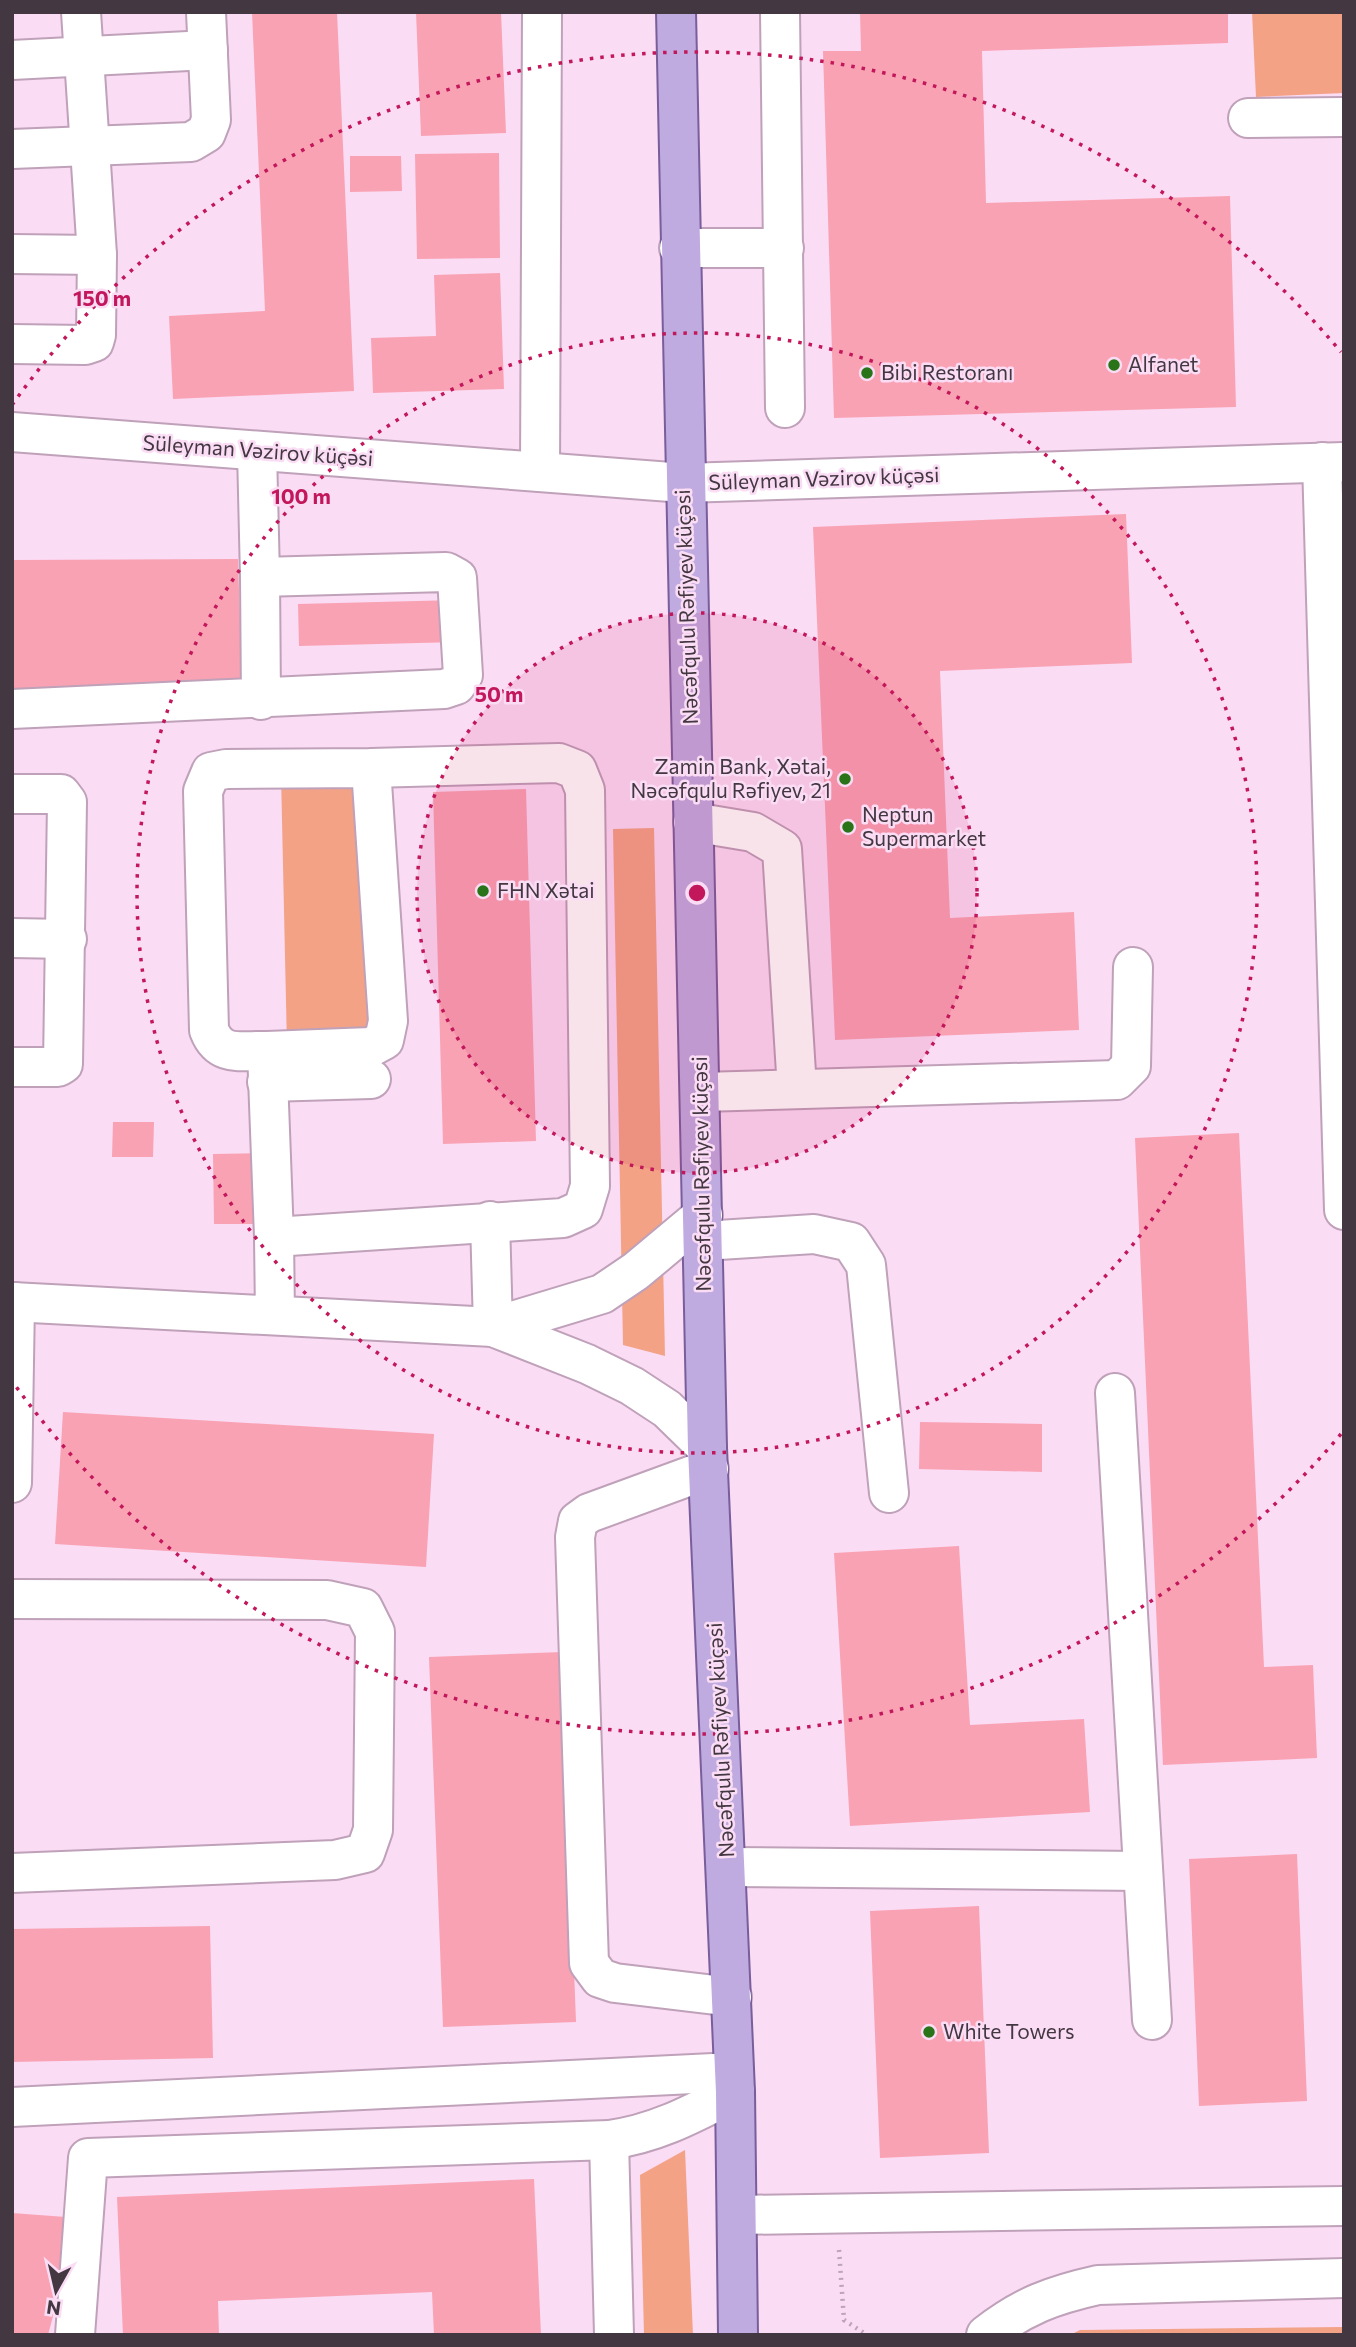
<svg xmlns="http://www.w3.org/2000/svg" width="1356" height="2347" font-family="Commissioner,sans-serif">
<rect width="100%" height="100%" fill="#fbdcf5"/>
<g fill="#f3a286">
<path d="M1252,12H1344V93L1256,97Z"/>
<path d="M384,773L389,1045L287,1047L281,775Z"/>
<path d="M654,828L665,1356L623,1345L613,829Z"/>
<path d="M685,2150L693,2335H644L640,2175Z"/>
<path d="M1344,2327V2335H1070L1080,2330Z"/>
</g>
<g fill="#f9a2b3">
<path d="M252,12H337L354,391L173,399L169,316L265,311Z"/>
<path d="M416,12H501L506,133L421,136Z"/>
<path d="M860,12H1228V43L982,51L986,203L1230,196L1236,407L834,418L823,51H861Z"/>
<path d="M499,153L500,258L417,259L415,154Z"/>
<path d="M350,156H401L402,191L350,192Z"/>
<path d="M500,273L504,389L373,393L371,338L436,336L434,275Z"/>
<path d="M1126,514L1132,663L940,671L950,918L1074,912L1079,1030L835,1040L813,527Z"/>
<path d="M238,559L242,682L12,691V560Z"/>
<path d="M457,600L458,642L299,646L298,604Z"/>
<path d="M526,789L536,1141L443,1144L433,792Z"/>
<path d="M113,1122H154L153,1157H112Z"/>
<path d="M1239,1133L1264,1667L1313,1665L1317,1758L1163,1765L1135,1138Z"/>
<path d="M263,1153L264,1224H214L213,1154Z"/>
<path d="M63,1412L434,1434L426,1567L55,1544Z"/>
<path d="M920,1422L1042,1424V1472L919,1469Z"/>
<path d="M959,1546L970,1725L1084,1719L1090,1812L850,1826L834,1553Z"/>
<path d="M562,1652L576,2022L443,2027L429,1657Z"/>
<path d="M1297,1854L1307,2101L1199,2106L1189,1859Z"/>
<path d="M979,1906L989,2153L880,2158L870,1911Z"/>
<path d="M210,1926L213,2058L12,2062V1929Z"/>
<path d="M534,2179L541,2335H434L432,2292L218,2301L219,2335H123L117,2197Z"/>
<path d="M12,2213L79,2218L48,2335H12Z"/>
</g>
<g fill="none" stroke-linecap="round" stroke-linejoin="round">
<g stroke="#bfa1b9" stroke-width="42">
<g id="minor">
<path d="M780,12L785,408"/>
<path d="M12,60L208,50"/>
<path d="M1248,118L1344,117"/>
<path d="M12,149L191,142L206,133L211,120L206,12"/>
<path d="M679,248H784"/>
<path d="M12,254L97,255"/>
<path d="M12,344L85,345L94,342L96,335L97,255L81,12"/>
<path d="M12,432L684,483L1344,462"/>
<path d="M257,451L260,577"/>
<path d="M1322,462L1344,1210"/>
<path d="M540,472L542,12"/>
<path d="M12,709L444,689L456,685L463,675L457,578L446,572L260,577L261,700"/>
<path d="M12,794H61L67,802L63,1064L58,1067H12"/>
<path d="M693,822L753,832L782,849L797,1089"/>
<path d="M12,938L67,939"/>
<path d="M267,1051L371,1047L384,1040L388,1021L371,768L559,763L577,770L585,790L590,1186L583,1209L563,1218L274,1237L267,1051C241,1050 220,1058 209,1030L203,791L211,772L226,769L371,768"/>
<path d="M267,1082L371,1079"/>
<path d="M701,1092L1117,1080L1131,1066L1133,967"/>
<path d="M490,1221L493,1327"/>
<path d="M274,1237L275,1315"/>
<path d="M703,1241L814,1234L851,1242L866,1265L889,1493"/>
<path d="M12,1302L493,1327L587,1364L632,1386L667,1409L707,1448"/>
<path d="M493,1327L602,1294L636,1271L703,1215"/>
<path d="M1115,1393L1152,2020"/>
<path d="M709,1469L589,1513L578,1521L575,1537L589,1963L600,1978L615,1983L732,1997"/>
<path d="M12,1483L15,1302"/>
<path d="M12,1599L327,1600L363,1608L375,1632L373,1830L365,1853L335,1860L12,1873"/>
<path d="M727,1867L1142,1871"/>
<path d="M12,2107L734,2072"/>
<path d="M609,2140L614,2335"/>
<path d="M737,2215L1344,2206"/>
<path d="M75,2335L88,2158L609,2140C656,2134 694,2113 735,2092"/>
<path d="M986,2335C1023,2306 1053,2295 1098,2285L1344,2278"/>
</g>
</g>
<g stroke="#785e9b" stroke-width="42">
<path id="major" d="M676,12L707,1448L735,2092L738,2335"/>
</g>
<path stroke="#bda4b8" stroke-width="4.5" stroke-dasharray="2 5" stroke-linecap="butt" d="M839,2250L844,2320L867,2335"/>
<use href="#minor" stroke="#fff" stroke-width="38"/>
<use href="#major" stroke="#bfabe0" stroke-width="38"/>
</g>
<circle cx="697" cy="893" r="280" fill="#c2185b" fill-opacity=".12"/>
<g fill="none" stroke="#c2185b" stroke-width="3.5" stroke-dasharray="3.5 7">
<circle cx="697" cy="893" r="280"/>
<circle cx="697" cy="893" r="560"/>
<path d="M1341 1434A841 841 0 0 1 12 1381M12 405A841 841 0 0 1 1341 352"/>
</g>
<g fill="#297418" stroke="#fbdcf5" stroke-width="2.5">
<circle cx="1114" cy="365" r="7"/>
<circle cx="867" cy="373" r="7"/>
<circle cx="845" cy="779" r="7"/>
<circle cx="848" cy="827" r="7"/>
<circle cx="483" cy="891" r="7"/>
<circle cx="929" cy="2032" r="7"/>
</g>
<g text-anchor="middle" stroke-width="5" stroke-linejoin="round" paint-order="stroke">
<g font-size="21" fill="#433741" stroke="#fbdcf5" text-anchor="start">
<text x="1128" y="372">Alfanet</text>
<text x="881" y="380">‌Bibi Restoranı</text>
<text x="831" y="774" text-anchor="end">Zamin Bank, Xətai,<tspan x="831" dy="24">Nəcəfqulu Rəfiyev, 21</tspan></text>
<text x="862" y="822">Neptun<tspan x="862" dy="24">Supermarket</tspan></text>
<text x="497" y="898">FHN Xətai</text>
<text x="943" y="2039">White Towers</text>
</g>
<g font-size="21" fill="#433741" stroke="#fbdcf5">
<text transform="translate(258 451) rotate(4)" y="7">Süleyman Vəzirov küçəsi</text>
<text transform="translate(824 479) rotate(-2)" y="7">Süleyman Vəzirov küçəsi</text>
<text transform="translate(687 607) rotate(-92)" y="7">Nəcəfqulu Rəfiyev küçəsi</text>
<text transform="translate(702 1174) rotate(-91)" y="7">Nəcəfqulu Rəfiyev küçəsi</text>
<text transform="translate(721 1740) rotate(-93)" y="7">Nəcəfqulu Rəfiyev küçəsi</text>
</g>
</g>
<circle cx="697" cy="893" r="10" fill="#c2185b" stroke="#fbdcf5" stroke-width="3.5"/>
<g font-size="21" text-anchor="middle" font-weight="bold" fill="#c2185b" stroke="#fbdcf5" stroke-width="5" stroke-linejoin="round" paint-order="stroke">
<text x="102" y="306">150 m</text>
<text x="301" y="504">100 m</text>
<text x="499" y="702">50 m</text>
</g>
<rect width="1356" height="2347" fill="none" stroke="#433741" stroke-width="28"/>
<g transform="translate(56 2291) rotate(188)" stroke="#fbdcf5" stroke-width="5" paint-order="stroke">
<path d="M0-5L12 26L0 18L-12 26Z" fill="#433741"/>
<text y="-10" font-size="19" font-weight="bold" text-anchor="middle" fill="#433741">N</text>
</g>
</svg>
